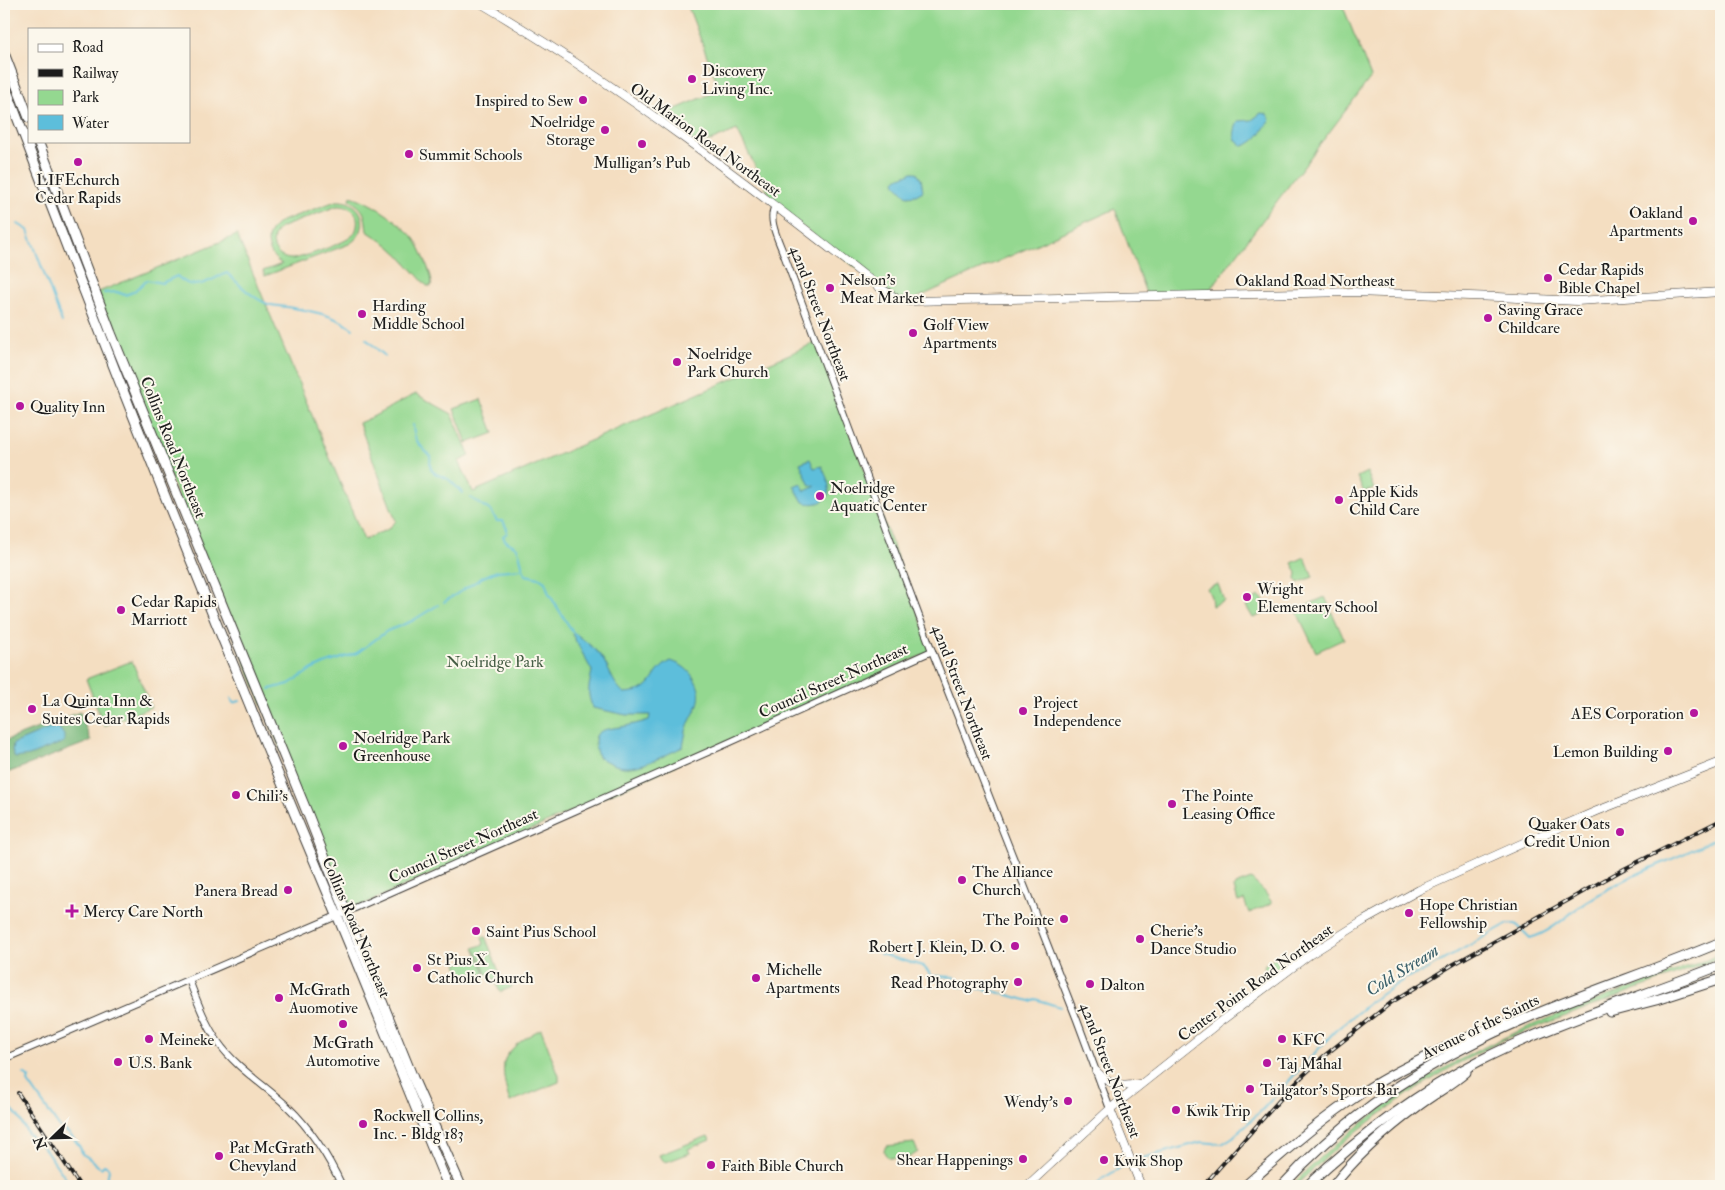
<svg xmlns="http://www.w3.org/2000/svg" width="1725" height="1190" font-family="'IM FELL Double Pica',serif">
<rect width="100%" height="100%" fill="#fbf7ec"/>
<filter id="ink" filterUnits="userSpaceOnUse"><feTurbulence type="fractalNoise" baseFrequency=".02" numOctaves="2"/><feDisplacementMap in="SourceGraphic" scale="10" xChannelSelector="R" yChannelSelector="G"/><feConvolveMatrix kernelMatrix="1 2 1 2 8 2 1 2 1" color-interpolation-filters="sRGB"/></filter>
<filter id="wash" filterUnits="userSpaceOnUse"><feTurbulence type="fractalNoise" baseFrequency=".0096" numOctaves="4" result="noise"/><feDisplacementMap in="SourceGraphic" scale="20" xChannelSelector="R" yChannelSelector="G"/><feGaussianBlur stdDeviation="1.12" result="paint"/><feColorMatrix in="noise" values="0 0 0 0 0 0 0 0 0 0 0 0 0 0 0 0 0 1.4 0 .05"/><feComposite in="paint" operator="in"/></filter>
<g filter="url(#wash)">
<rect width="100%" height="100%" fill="#f4dec1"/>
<g fill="#94d890" stroke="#587a56" fill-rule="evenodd">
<path d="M687,4H1342L1371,77L1209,291L1147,296L1115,209L910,301L896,298L775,206L737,130L696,147L655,118L720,90Z"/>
<path d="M351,196C369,201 394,218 407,231C418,240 423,255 428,268C430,274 433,279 431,286H427L399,255L388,245L367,231C365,214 365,210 350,200Z"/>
<path d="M336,201C363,199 373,230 349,244L265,276L263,271L282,264C265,254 262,231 282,221ZM337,206C344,206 351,207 355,213C359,220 358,230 352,236C345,243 304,257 293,259C275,260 266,240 280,228Z"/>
<path d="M237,235L364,540L388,529L396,521L359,423C379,415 396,403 416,394L452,414L470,456L459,461L473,492L817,342L932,651L346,912L96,293Z"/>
<path d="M481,399L494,433L467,443L454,409Z"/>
<path d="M1367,472L1374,489L1364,492L1357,477Z"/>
<path d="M1305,557L1313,577L1298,583L1296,579L1297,573L1292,563Z"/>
<path d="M1218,584L1224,601L1212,606L1211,597L1207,588Z"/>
<path d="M1258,596C1267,599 1264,607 1263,614L1253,618L1246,606Z"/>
<path d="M1325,597L1344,639L1316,652L1296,610Z"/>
<path d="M132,661L151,707L104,726L86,679Z"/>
<path d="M1251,879L1265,892L1272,903L1249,913L1244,900L1238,902L1234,888L1235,885Z"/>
<path d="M485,936L504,984L510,982L512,987L500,992L494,978L491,979L489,975H487L479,955H477L474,948L484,944L482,937Z"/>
<path d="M1721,952V956L1706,963L1505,1039L1455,1065L1411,1092L1369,1122L1342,1143L1295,1186H1291C1375,1102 1458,1053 1570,1010C1607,996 1646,983 1683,968C1695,964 1711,960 1721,952Z"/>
<path d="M1281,953H1284L1286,959L1285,964L1277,968L1278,970L1272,973L1266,972L1264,967V965Z"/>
<path d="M478,956L485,973L464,981L457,964Z"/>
<path d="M541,1029L559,1076V1082L510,1102C506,1091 501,1070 505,1059C511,1046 529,1035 541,1029Z"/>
<path d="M708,1136L710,1140L688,1149L690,1153L666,1162L661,1159L659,1155Z"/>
<path d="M914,1143L918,1152L910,1157L889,1158L885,1154L884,1150L886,1146Z"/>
</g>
<path fill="#77b87a" stroke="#4a6a4b" d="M80,712L91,741L7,773L4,764V741Z"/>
<g fill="#5dbedb" stroke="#3c6d7c">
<path d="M1261,113L1267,114L1270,119C1263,130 1256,143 1243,146C1231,140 1234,132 1238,121L1252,120Z"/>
<path d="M912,172H916L921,179L923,191L916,195L907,196L897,186L895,181C899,176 906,176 912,172Z"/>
<path d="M810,459L814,468L822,466C824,473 830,481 829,489C829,503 814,506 803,502L794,486L801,483L805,491L816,486L815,485L810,486L800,463Z"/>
<path d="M575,633C584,640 593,647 600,655C610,668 611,682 624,693C659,691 647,673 671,661C683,665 689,670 695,680C707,702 692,711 686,731C685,736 684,742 683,747C667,754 641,769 624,767C614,766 606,761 598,757C590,731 598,730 621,727C630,725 640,723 649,720L650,715H626L593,708C586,693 589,687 592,671L572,634Z"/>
<path d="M58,727L64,735V742L29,756L15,758L12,751L13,744L51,728Z"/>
</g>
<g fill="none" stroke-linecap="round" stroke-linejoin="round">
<g stroke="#5dbedb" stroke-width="2">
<path d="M18,224L28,230L62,322"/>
<path d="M104,293L117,292L125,295L133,292L147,280L162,283L177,276C195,294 208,280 227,273C239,284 252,298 268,304C273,306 281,306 287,307C311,311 334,314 353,329"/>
<path d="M366,339L385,356"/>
<path d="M413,425C414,442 420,445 430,456C431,459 430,462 430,465C431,475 441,475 448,479C454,483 457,489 463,493"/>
<path d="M471,498L491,511L497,521H503L507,529V533L503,536L505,540C508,543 512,544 516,547C522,553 519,564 526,575L539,578L545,582L549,594L574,634"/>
<path d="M444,602L483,577L497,571L522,569"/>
<path d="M270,689L289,684L311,670L324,664L357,653L387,631L412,621L438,605"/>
<path d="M231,698L233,703L240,701"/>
<path d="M880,954L923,966L932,976L954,977L957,986L990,990L1030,1001L1035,999L1060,1007"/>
<path d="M24,1074L29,1078L28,1082L60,1128C67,1130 82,1146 82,1154C90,1157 94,1164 101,1168L104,1165L108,1167L109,1170L106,1184L108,1185"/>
<path d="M4,1096L8,1105L18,1116L28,1134L45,1149L71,1186"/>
<path d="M1143,1158L1201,1142L1222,1144L1233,1137L1262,1110L1335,1031L1373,1000L1406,978L1422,972L1507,924H1516L1530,938C1548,933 1561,921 1575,910C1589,900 1605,890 1621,882C1654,865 1689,854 1721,835"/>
<path d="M1096,1186L1102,1179L1120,1168"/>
</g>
</g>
</g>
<g filter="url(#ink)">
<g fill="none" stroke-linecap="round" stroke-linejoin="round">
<g stroke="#3c3935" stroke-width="8">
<g id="minor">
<path d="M775,206C767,220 779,241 784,255L932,651L1077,1020L1110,1109"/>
<path d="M189,980C197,1001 205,1023 218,1042C236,1068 266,1086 288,1107C311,1129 329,1158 342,1186"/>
<path d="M4,1059L346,912L726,744L932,651"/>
</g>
</g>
<g stroke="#3c3935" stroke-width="9">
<g id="major">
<path d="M482,4C622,87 751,186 879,287L896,298L909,301L1354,292L1498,297L1577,301L1721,292"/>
<path d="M1096,1071C1109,1085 1121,1088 1139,1084"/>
<path d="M1110,1109L1141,1186"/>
<path d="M1027,1186L1110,1109L1217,1024L1309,955L1365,920L1419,890L1532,839L1597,811L1721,762"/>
</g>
</g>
<g stroke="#3c3935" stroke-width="11">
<g id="highway">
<path d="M4,53L29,118"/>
<path d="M4,83C110,362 221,640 337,915C375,1005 410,1096 448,1186"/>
<path d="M38,141L111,333L309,817L346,912L413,1078L461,1186"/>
<path d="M1610,1012L1656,1000L1721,979"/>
<path d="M1245,1186C1279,1156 1313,1126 1351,1100C1379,1080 1410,1065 1441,1050C1461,1041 1482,1029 1504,1024"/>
<path d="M1282,1186C1337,1126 1405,1076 1479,1040C1557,1001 1641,976 1721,942"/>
<path d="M1307,1186C1359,1137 1417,1093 1481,1060C1558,1021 1642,997 1721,965"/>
<path d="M1333,1186C1357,1155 1387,1129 1418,1106C1434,1094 1451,1085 1466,1072"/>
</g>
</g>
<use href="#minor" stroke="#fff" stroke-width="6"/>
<use href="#major" stroke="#fff" stroke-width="8"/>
<use href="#highway" stroke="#fff" stroke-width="9"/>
<g stroke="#1c1c1c" stroke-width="4">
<g id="rail">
<path d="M18,1093L80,1186"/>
<path d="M1203,1186L1292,1086L1324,1056L1392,1002L1454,964L1624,869L1721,820"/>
</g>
</g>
<use href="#rail" stroke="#fbf7ec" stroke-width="2" stroke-dasharray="5.5" stroke-linecap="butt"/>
</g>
</g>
<g fill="#b5179e" stroke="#fbf7ec" stroke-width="2">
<circle cx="692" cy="79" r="5"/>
<circle cx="583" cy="100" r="5"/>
<circle cx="605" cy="130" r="5"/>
<circle cx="642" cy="144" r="5"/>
<circle cx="409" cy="154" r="5"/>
<circle cx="78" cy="162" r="5"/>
<circle cx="1693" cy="221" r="5"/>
<circle cx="1548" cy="278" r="5"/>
<circle cx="830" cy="288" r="5"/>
<circle cx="362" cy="314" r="5"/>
<circle cx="1488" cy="318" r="5"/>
<circle cx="913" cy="333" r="5"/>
<circle cx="677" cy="362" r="5"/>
<circle cx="20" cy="406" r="5"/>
<circle cx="820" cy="496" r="5"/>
<circle cx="1339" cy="500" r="5"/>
<circle cx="1247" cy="597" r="5"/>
<circle cx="121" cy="610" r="5"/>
<circle cx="32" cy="709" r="5"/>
<circle cx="1023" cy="711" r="5"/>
<circle cx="1694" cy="713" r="5"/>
<circle cx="343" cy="746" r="5"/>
<circle cx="1668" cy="751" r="5"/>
<circle cx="236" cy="795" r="5"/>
<circle cx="1172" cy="804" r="5"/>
<circle cx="1620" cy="832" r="5"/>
<circle cx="962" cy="880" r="5"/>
<circle cx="288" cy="890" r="5"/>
<path d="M69.5 903.5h5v5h5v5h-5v5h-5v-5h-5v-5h5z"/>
<circle cx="1409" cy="913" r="5"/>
<circle cx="1064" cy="919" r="5"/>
<circle cx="476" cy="931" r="5"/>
<circle cx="1140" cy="939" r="5"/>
<circle cx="1015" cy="946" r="5"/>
<circle cx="417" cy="968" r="5"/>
<circle cx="756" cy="978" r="5"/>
<circle cx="1018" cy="982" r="5"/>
<circle cx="1090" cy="984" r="5"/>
<circle cx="279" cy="998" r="5"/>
<circle cx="343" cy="1024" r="5"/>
<circle cx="149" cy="1039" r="5"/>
<circle cx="1282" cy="1039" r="5"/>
<circle cx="118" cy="1062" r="5"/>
<circle cx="1267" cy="1063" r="5"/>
<circle cx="1250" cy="1089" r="5"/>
<circle cx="1068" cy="1101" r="5"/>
<circle cx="1176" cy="1110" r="5"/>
<circle cx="363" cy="1124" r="5"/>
<circle cx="219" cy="1156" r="5"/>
<circle cx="1023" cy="1159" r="5"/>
<circle cx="1104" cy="1160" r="5"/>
<circle cx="711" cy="1165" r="5"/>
</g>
<g text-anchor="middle" stroke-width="4" stroke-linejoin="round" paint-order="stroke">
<g font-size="16" fill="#1c1c1c" stroke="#fbf7ec" text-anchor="start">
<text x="702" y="76">Discovery<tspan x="702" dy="18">Living Inc.</tspan></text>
<text x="573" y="106" text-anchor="end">Inspired to Sew</text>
<text x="595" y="127" text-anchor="end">Noelridge<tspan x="595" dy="18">Storage</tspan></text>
<text x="419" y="160">Summit Schools</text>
<text x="642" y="168" text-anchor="middle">Mulligan's Pub</text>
<text x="78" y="185" text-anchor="middle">LIFEchurch<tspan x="78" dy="18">Cedar Rapids</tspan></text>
<text x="1683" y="218" text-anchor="end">Oakland<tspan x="1683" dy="18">Apartments</tspan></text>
<text x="1558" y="275">Cedar Rapids<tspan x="1558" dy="18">Bible Chapel</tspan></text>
<text x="840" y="285">Nelson's<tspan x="840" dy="18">Meat Market</tspan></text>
<text x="372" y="311">Harding<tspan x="372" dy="18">Middle School</tspan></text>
<text x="1498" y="315">Saving Grace<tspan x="1498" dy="18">Childcare</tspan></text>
<text x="923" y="330">Golf View<tspan x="923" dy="18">Apartments</tspan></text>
<text x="687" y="359">Noelridge<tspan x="687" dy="18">Park Church</tspan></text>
<text x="30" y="412">Quality Inn</text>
<text x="830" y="493">Noelridge<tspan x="830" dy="18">Aquatic Center</tspan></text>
<text x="1349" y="497">Apple Kids<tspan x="1349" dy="18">Child Care</tspan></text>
<text x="1257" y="594">Wright<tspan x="1257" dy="18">Elementary School</tspan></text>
<text x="131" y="607">Cedar Rapids<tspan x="131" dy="18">Marriott</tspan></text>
<text x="42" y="706">La Quinta Inn &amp;<tspan x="42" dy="18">Suites Cedar Rapids</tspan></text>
<text x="1033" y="708">Project<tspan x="1033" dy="18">Independence</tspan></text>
<text x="1684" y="719" text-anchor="end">AES Corporation</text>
<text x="353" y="743">Noelridge Park<tspan x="353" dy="18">Greenhouse</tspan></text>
<text x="1658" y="757" text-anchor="end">Lemon Building</text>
<text x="246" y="801">Chili's</text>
<text x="1182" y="801">The Pointe<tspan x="1182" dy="18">Leasing Office</tspan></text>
<text x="1610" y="829" text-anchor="end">Quaker Oats<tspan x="1610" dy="18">Credit Union</tspan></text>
<text x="972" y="877">The Alliance<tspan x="972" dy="18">Church</tspan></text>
<text x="278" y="896" text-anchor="end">Panera Bread</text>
<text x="1419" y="910">Hope Christian<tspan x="1419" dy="18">Fellowship</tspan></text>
<text x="83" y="917">Mercy Care North</text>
<text x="1054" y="925" text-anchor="end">The Pointe</text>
<text x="1150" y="936">Cherie's<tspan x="1150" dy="18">Dance Studio</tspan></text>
<text x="486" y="937">Saint Pius School</text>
<text x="1005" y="952" text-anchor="end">Robert J. Klein, D. O.</text>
<text x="427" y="965">St Pius X<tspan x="427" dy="18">Catholic Church</tspan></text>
<text x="766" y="975">Michelle<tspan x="766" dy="18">Apartments</tspan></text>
<text x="1008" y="988" text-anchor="end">Read Photography</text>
<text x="1100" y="990">Dalton</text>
<text x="289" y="995">McGrath<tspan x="289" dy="18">Auomotive</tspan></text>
<text x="159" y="1045">Meineke</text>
<text x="1292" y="1045">KFC</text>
<text x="343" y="1048" text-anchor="middle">McGrath<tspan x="343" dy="18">Automotive</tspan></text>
<text x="128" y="1068">U.S. Bank</text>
<text x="1277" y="1069">Taj Mahal</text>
<text x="1260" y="1095">Tailgator's Sports Bar</text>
<text x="1058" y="1107" text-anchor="end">Wendy's</text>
<text x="1186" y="1116">Kwik Trip</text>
<text x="373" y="1121">Rockwell Collins,<tspan x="373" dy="18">Inc. - Bldg 183</tspan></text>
<text x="229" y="1153">Pat McGrath<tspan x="229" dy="18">Chevyland</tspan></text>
<text x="1013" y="1165" text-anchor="end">Shear Happenings</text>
<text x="1114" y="1166">Kwik Shop</text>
<text x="721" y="1171">Faith Bible Church</text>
</g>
<g font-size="16" fill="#1c1c1c" stroke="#fbf7ec">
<text transform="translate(706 139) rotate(36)" y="6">Old Marion Road Northeast</text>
<text x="1315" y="286">Oakland Road Northeast</text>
<text transform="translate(821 313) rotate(69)" y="6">42nd Street Northeast</text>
<text transform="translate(174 447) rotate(68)" y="6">Collins Road Northeast</text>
<text transform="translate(833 680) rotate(-24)" y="6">Council Street Northeast</text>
<text transform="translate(963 692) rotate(69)" y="6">42nd Street Northeast</text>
<text transform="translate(463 845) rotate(-24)" y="6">Council Street Northeast</text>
<text transform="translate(357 927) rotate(67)" y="6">Collins Road Northeast</text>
<text transform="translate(1255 982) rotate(-36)" y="6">Center Point Road Northeast</text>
<text transform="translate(1480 1026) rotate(-26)" y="6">Avenue of the Saints</text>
<text transform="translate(1111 1070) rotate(69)" y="6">42nd Street Northeast</text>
</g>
<g font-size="16" fill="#465e45" stroke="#fbf7ec">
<text x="495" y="667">Noelridge Park</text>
</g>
<g font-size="18" font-style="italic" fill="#365d68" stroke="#fbf7ec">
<text transform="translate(1402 970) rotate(-32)" y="6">Cold Stream</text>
</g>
</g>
<rect width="1725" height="1190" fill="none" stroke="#fbf7ec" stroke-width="20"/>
<rect x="28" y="28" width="162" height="115" fill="#fbf7ec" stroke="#a29f99"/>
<rect x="38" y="44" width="25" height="8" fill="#ffffff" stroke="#a29f99"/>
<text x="72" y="52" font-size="15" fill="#1c1c1c">Road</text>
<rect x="38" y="69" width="25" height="8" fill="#1c1c1c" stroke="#a29f99"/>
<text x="72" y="78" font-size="15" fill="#1c1c1c">Railway</text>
<rect x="38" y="90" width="25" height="15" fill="#94d890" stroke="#a29f99"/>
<text x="72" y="102" font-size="15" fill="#1c1c1c">Park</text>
<rect x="38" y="115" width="25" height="15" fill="#5dbedb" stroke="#a29f99"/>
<text x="72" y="128" font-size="15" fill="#1c1c1c">Water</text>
<g transform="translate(52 1138) rotate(247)" stroke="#fbf7ec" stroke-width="4" paint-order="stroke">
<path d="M0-4L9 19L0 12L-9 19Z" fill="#1c1c1c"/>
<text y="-8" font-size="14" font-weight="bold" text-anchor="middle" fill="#1c1c1c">N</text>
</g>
</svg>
